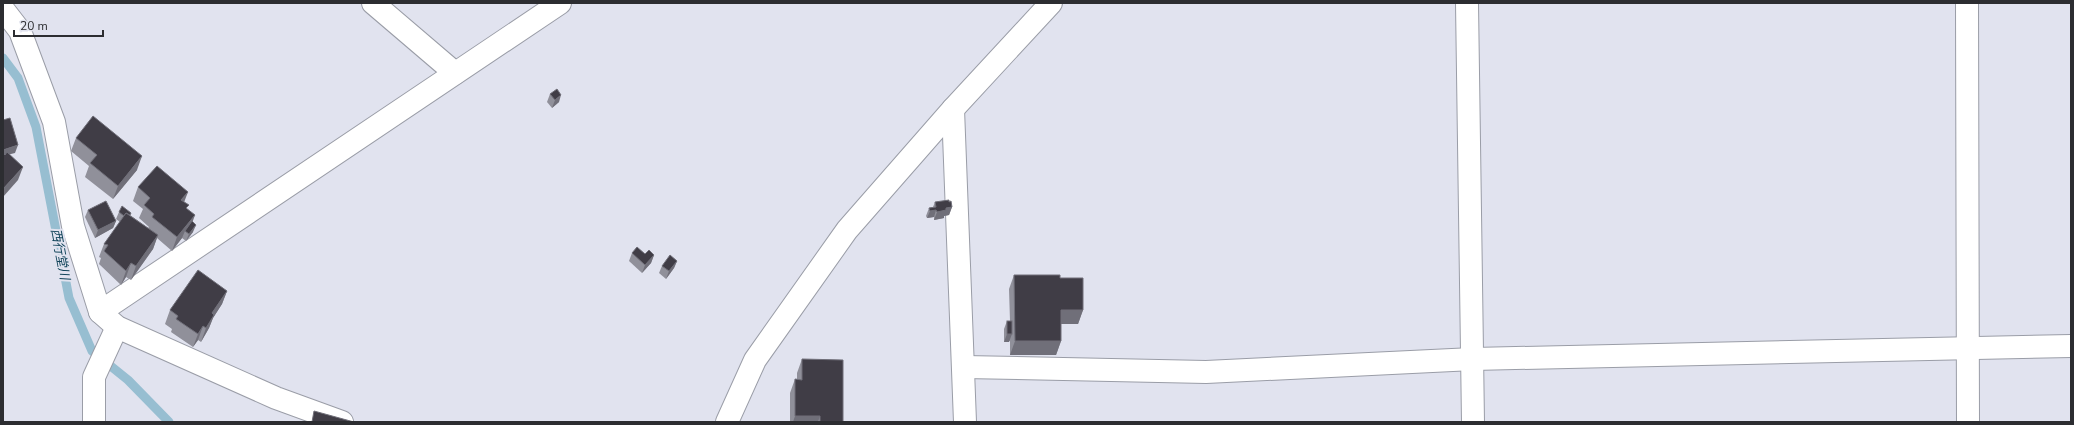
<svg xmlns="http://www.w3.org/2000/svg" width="2074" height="425" font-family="'Nunito Sans','Noto Sans JP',sans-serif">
<rect width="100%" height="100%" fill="#e1e3ef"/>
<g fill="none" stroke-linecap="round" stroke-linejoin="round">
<path stroke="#97bed1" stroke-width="9" d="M3,58L18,78L36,127L69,298L92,351L128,380L169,422"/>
<g stroke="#9a9da7" stroke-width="24">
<g id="street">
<path d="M373,3L455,73"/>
<path d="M1467,3L1473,422"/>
<path d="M1967,3L1968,422"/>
<path d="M3,9L20,31L54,122L73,226L100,312L117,327L276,398L342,422"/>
<path d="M953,109L965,422"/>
<path d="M100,312L560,3"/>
<path d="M964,367L1206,372L1473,359L2071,346"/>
<path d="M94,422V377L117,327"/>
</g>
</g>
<g stroke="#9a9da7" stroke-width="24">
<path id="secondary" d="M727,422L755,360L847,230L953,109L1051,3"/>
</g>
<use href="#street" stroke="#fff" stroke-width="22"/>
<use href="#secondary" stroke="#fff" stroke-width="22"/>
</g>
<g fill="#90909a">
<path d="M550,94L559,102L552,108L547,102Z"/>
<path d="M76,138L137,170L113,199L85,177L89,166L71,151Z"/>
<path d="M138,187L184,202L192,221L193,232L186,241L182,238L172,251L157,238L153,249L131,280L126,277L121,285L99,264L101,258L99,257L104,244L120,222L116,219L119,212L131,213L130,215L148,228L149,227L139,218L143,209L133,201Z"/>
<path d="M935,202H949L952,207L949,215L944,216V218L934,220V217L927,218L926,216L929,208L933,207Z"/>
<path d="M88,210L116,221L113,228L95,238L85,217Z"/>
<path d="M632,253L645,254L654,255L651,263L642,273L629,261Z"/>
<path d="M677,261L674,268L666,279L659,273L662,266Z"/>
<path d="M1014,275L1083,310L1078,324H1061V341L1056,355H1010V341L1004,342V329L1007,321H1010L1009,289Z"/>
<path d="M227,291L222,304L213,318L209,328L201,342L198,340L193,347L171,332L172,329L165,324L170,310Z"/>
<path d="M802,359L843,422H790V393L795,379H797V373Z"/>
</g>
<g fill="#706f79">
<path d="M561,95L559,102L552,108L555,100Z"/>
<path d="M18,145L15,153L3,156V150Z"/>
<path d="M142,156L137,170L113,199L118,186Z"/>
<path d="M23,167L18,180L3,197V189Z"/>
<path d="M188,192L183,205L181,200Z"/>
<path d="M952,207L949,215L944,216V218L934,220L937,212L946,208Z"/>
<path d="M936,210L934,217L927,218L930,211Z"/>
<path d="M195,215L190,229L185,231L182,238L172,251L177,237Z"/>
<path d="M116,221L113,228L95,238L98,230Z"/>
<path d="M196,225L193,232L186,241L189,234Z"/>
<path d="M158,235L153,249L131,280L136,266Z"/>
<path d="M654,255L651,263L642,273L645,265Z"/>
<path d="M677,261L674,268L666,279L669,271Z"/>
<path d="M131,263L126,277L121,285L126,271Z"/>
<path d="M227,291L222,304L213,318L209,328L201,342L206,328L212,313Z"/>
<path d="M1061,310H1083L1078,324H1056Z"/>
<path d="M203,326L198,340L193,347L198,334Z"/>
<path d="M1007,334H1012L1009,342H1004Z"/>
<path d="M1015,341H1061L1056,355H1010Z"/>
<path d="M795,416H820L818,422H793Z"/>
</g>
<g fill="#403d46" stroke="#706f79">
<path d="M557,89L561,95L555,100L550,94Z"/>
<path d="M93,116L142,156L118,186L90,163L97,155L76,138Z"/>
<path d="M10,118L18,145L3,150V120Z"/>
<path d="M7,152L23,167L3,189V153L5,155Z"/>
<path d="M157,166L188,192L181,200L189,205L186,208L195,215L177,237L152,217L154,214L144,205L150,198L138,187Z"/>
<path d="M949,200V202L951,201L952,207L946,208V210L937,212L936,210L930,211L929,208L936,207L935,202Z"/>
<path d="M106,201L116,221L98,230L88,210Z"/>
<path d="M122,206L131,213L130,215L126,213L124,216L119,212Z"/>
<path d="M126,213L158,235L136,266L131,263L126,271L104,251L108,245L104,244Z"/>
<path d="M192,221L196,225L189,234L185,231Z"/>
<path d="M637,247L645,254L649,250L654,255L645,265L632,253Z"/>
<path d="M670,255L677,261L669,271L662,266Z"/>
<path d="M198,270L227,291L212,313L214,315L206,328L203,326L198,334L176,319L178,316L170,310Z"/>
<path d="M1014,275H1060V278H1083V310H1061V341H1015Z"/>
<rect x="1007" y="321" width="5" height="13"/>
<path d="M802,359L843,360V422H820V416H795V379L802,380Z"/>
<path d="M314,411L354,422H312Z"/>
</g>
<g text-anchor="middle" stroke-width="4" stroke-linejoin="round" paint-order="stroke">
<g font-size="13" font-style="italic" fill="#11445a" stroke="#e1e3ef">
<text transform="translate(61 254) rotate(79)" y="5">西行堂川</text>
</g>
</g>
<rect width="2074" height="425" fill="none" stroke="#2c2d31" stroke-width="8"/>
<path d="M14 30v6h89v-6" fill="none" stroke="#2c2d31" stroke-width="2"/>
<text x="20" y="30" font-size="12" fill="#2c2d31" stroke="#e1e3ef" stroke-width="3" paint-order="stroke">20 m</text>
</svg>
